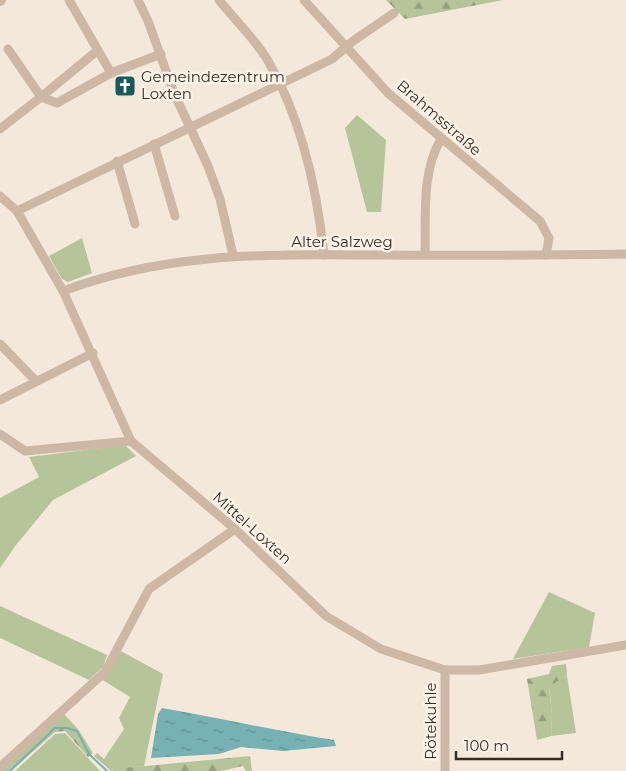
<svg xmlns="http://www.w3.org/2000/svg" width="626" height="771" font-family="Montserrat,sans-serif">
<defs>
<pattern id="forest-firs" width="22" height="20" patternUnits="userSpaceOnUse" patternTransform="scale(1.25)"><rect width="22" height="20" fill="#b6c499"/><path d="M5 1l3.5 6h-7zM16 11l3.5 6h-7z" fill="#959f7d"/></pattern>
<pattern id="water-ripples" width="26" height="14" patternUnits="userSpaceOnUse" patternTransform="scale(1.25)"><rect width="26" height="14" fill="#76b1b4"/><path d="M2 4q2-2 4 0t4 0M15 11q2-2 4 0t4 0" fill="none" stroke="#629092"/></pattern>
</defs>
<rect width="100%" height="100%" fill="#f4e8da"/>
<g fill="#b6c499">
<path d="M357,115L386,140L381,212H367L345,128Z"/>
<path d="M82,238L92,273L68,282L62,279L49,256Z"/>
<path d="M125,445L136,456L53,500L16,545L0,568V498L39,477L29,457Z"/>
<path d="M549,592L595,613L589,647L513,659Z"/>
<path d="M0,606L107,655L103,667L89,680L0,638Z"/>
<path d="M119,650L163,674L144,766L111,771L94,756L97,753L104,759L124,729L119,718L130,697L101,679Z"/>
<path d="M567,676L576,733L551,736L552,715L549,685Z"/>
<path d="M65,733L100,771H15L55,734Z"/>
</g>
<g fill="url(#forest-firs)">
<path d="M386,0H503L405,19Z"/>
<path d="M566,664L567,676L549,686L552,715L551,736L537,740L527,679L549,674L552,666Z"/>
<path d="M63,713L78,729L93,753L88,757L65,731L55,732L11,771H0Z"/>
<path d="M250,756L252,771H246L243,766L221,771H112L114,769Z"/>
</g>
<path fill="url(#water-ripples)" d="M162,708C220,718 276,731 334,740L336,746L283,751L241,747L219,754L151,758L158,714Z"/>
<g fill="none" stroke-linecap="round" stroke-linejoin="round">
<path stroke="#76b1b4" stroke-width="2" d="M10,771L55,728H67L77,731L89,754L107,771"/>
<g stroke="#cdb7a5" stroke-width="9">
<path d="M69,0L111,73"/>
<path d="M138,0L148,21L174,93L208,166L220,199L233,255"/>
<path d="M219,0C234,19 254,38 267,59C301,117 317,189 324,255"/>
<path d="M304,0L388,93L540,221L549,238L546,255"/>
<path d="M8,49L41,97L98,50"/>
<path d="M0,129L41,97L57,103L111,73L161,54"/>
<path d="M154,144L175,216"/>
<path d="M117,161L135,224"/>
<path d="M0,196L17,211L63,291L131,441L235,529L326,616L381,649L445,670H479L626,645"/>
<path d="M17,211L332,59L353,41L394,13"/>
<path d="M425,255C426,219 421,172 441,139"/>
<path d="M63,291C172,250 274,255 388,255C467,256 547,255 626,254"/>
<path d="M0,344L36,381"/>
<path d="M0,400L93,353"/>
<path d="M0,434L25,451L131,441"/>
<path d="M0,767L105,672L149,589L235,529"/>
<path d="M445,771V670"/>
</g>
<path stroke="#cdb7a5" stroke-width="10" d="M0,1L1,0"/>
</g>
<defs>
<g id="church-square" transform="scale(1.125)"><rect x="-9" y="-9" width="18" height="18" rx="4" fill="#18595d" stroke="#fbf2e7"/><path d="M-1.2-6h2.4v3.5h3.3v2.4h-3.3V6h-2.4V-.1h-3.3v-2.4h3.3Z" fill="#fff"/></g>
</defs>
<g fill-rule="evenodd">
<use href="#church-square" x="125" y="86"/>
</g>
<g text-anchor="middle" stroke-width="5" stroke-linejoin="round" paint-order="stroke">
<g font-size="15" fill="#382c27" stroke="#fbf2e7" text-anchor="start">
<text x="141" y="82">Gemeindezentrum<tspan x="141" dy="17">Loxten</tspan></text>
</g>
<g font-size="15" fill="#382c27" stroke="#fbf2e7">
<text transform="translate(439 118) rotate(41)" y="5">Brahmsstraße</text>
<text x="342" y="247">Alter Salzweg</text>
<text transform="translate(252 528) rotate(42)" y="5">Mittel-Loxten</text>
<text transform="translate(431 721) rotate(-90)" y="5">Rötekuhle</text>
</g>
</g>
<path d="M456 751v8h106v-8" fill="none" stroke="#382c27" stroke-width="2.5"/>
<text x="464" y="751" font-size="15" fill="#382c27" stroke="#fbf2e7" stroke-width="4" paint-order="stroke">100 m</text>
</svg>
